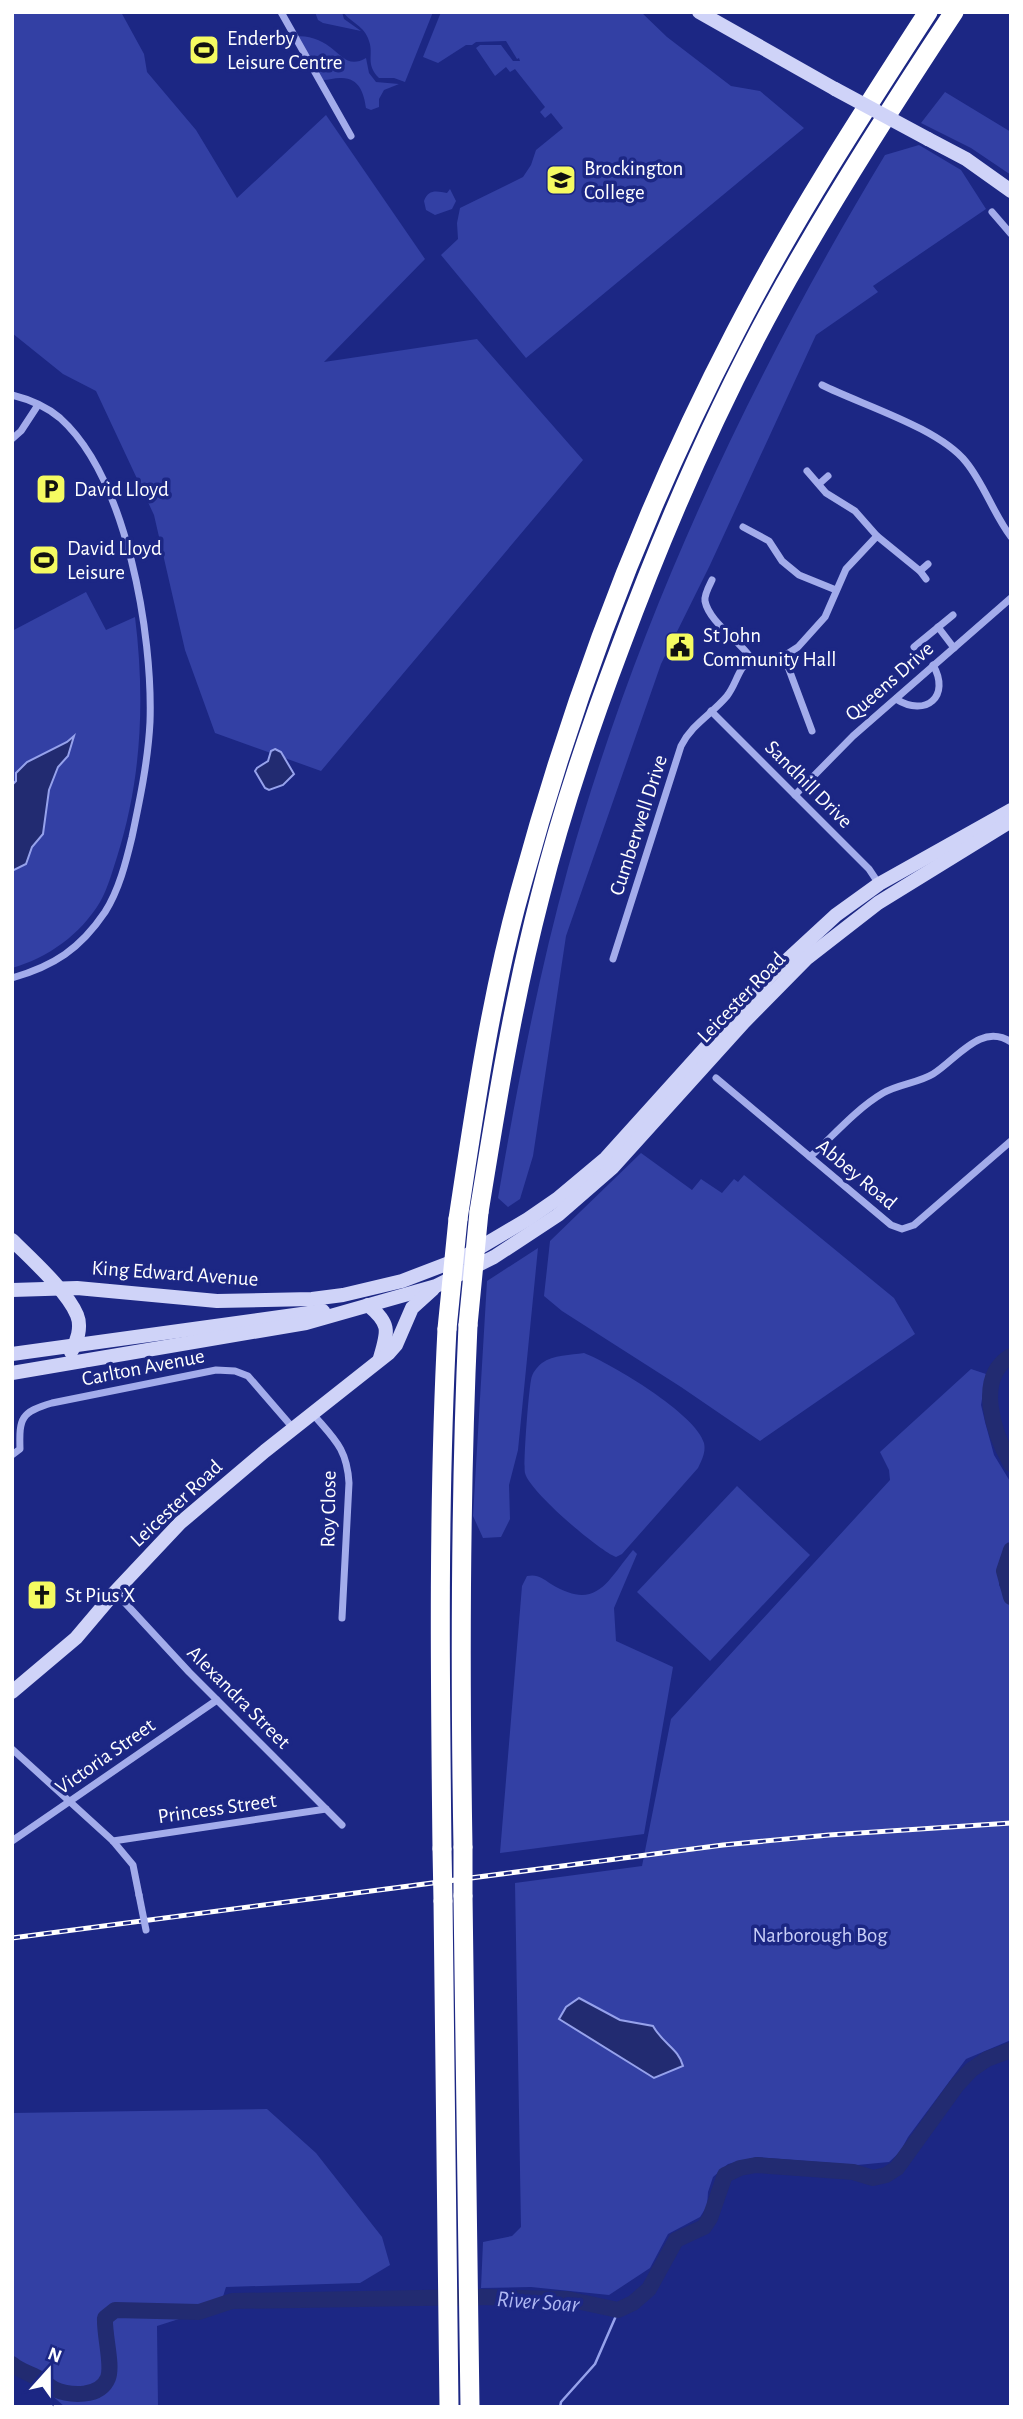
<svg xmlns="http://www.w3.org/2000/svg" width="1023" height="2419" font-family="'Alegreya Sans',sans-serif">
<rect width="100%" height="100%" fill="#1c2784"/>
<g fill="#3340a4">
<path d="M12,12H121L144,54L147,72L196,130L237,198L326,115L425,259L324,362L477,339L583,460L321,771L215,733L185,650L154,515L96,391L63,374L12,333Z"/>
<path d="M315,12H342L344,19L361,31L323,23L318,20Z"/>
<path d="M343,12H433L405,82L394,78H379C365,64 374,55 369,41C365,26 351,23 343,12Z"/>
<path d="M441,12H641L667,37L731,86L760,91L804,128L526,358L441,255L458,239L457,223L460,208L523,177L531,165L536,150L563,128L551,113L545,118L540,112L545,107L515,69L510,72L506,67L495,76L476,48L480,45H501L513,61H520L519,58L517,59L506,41L476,42L472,45H466L438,63L423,57Z"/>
<path d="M296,36C308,36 320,39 330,47C342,56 349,68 366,58L369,73L376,82L399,84L384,90L379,99V107L371,110L366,108C364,93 359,77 340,78C334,78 329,80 323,80Z"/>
<path d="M945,92L1011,132V175L971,148L921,123Z"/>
<path d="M919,145L961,170L986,209L873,286L878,292L816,335L710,565L661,664L566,936L533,1156L520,1199L508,1207L498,1198C517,1087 538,977 568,868C638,617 751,377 885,155Z"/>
<path d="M450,189L456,201L452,209L435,215L426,210L424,201C428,189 437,191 447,193Z"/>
<path d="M86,592L106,630L135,617C145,698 142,778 117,857C112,872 108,888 100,902C81,934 48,958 12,968V631Z"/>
<path d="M641,1153L692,1190L701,1179L722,1193L734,1179L738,1182L744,1175L894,1298L915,1334L760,1441L681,1387L562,1311L544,1296L550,1241Z"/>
<path d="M538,1248L518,1450L509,1485L510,1519L501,1537L483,1538L473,1516L487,1281Z"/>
<path d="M584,1353C612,1364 696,1414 704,1443C706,1452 702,1460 698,1468L622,1554L616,1557C598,1550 529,1491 525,1473C523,1466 529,1382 532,1376C533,1372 539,1365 542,1363C553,1355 571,1355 584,1353Z"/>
<path d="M971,1369L986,1374L981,1405L985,1422L994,1455L1011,1483V1540L1001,1559L999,1572V1585L1011,1608V2040L966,2059L908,2137L900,2152L889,2162L857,2165L757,2157L728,2164L713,2177L708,2192L707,2206L700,2217L668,2234L650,2268L609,2295L531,2287L481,2288L483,2242L512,2236L521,2227L515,1883L642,1866L671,1719L890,1480L889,1470L880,1452Z"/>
<path d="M737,1486L810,1555L710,1661L637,1592Z"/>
<path d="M633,1550L637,1554L614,1608L616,1641L673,1667L644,1834L500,1853L522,1586L527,1576C538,1574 542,1578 551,1584C597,1612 607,1581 633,1550Z"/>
<path d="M267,2109L316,2153L382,2237L390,2265L360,2283L226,2287L220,2306L157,2326L158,2407H65L12,2360V2113Z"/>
</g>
<g fill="#222b71" stroke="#96a2ec" stroke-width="2">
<path d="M74,736L68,756L58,767L49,790L43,834L32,847L26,864L12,871V785L16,781V773L27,762L67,742Z"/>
<path d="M275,749L281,752L294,774L283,785L269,790L265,788L255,771L257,768L268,761L271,751Z"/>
<path d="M579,1998L620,2020L653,2026C663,2044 679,2049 683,2066L654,2078L559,2019L566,2007Z"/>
</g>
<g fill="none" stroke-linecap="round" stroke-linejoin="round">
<path stroke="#96a2ec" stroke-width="2.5" d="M560,2407L561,2402L595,2364L619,2309"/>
<g stroke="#222b71" stroke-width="16">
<path d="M1011,1356C974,1378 994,1434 1011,1464"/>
<path d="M1011,1550L1004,1571L1011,1597"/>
<path d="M12,2364C19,2370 28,2373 36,2377C42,2380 48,2386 54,2389C70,2396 100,2398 108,2378C113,2365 104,2335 105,2318L115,2310L199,2312L232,2301L481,2297L567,2299L618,2310L633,2303L649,2289L676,2240L704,2227L710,2218L725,2175L740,2168L756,2165L853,2172L873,2178L886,2175L897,2168L957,2085L971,2070L987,2059L1011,2050"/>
</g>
<g stroke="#a3aceb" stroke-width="7">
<path d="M281,12L351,136"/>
<path d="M992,212L1011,234"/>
<path d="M822,385C862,405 939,428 966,462C984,484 993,513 1011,537"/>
<path d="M12,395C28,399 47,407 60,418C127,478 153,635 150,722C148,761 140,799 132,837C126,862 119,890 105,912C80,949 54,966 12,978"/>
<path d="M12,439L21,431L38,405"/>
<path d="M807,471L826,493L855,511L877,536"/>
<path d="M819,484L828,476"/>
<path d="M743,527L769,541L782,561L799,575L836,590"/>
<path d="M920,571L928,564"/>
<path d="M712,580C709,586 704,595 705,601C709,622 739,640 751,658"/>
<path d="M938,627L954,648"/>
<path d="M914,647L953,615"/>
<path d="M784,656L812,731"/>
<path d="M896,699C926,718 951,696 933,665"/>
<path d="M711,711L869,869L879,884"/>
<path d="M795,795L853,736L1011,598"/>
<path d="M613,959L681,746C692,724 712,714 727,696C737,683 737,670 751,658L784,656L798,647L825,617L846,569L877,536L920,571L926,579"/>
<path d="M716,1078L891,1225L902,1229L914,1225L1011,1141"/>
<path d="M810,1157C833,1136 856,1109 883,1093C899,1084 918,1083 933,1074C957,1059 981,1022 1011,1042"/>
<path d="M312,1413C334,1439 347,1448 349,1483L342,1618"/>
<path d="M12,1455L20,1449C19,1418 21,1412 52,1403L216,1370L235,1371L248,1376L293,1428"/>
<path d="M115,1592L189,1672L342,1825"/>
<path d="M12,1749L113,1841L133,1865L139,1895"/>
<path d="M12,1841L217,1700"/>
<path d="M113,1841L326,1809"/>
</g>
<g stroke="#cfd3f8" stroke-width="14">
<path d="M699,12L835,89"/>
<path d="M928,139L966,159L1011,191"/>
<path d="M12,1240C31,1259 67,1291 77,1315C82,1327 77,1342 71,1352"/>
<path d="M12,1290L77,1288L217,1301L312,1299L343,1295L402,1281L462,1258L528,1219L557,1199L606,1158L772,974L836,915L879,884L1011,810"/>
<path d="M368,1305C391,1324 388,1331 380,1358"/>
<path d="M12,1354L323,1311"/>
<path d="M12,1373L306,1323L436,1286L494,1257L558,1215L612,1168L744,1022L806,959L878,903L1011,821"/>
<path d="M12,1692L76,1638L115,1592L180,1523L265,1451L389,1353L396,1345L412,1308L433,1289"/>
</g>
<g stroke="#fff" stroke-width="19">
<path d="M479,1212C496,1107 513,1001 540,897C561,813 589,730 620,648C670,513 728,381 801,256C849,173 901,92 954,12"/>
<path d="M458,1219C475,1107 491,993 522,884C574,694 644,508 735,333C792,222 860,117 928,12"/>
<path d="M463,1847C460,1673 460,1499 468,1325"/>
<path d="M442,1849C440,1675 438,1502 447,1329"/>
<path d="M463,1896L470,2407"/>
<path d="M443,1901L449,2407"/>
</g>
<g stroke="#fff" stroke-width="5">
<path id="rail" d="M12,1938L723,1845L829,1835L1011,1823"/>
</g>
<use href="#rail" stroke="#1c2784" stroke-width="2.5" stroke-dasharray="8" stroke-linecap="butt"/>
<path stroke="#a3aceb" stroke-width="7" d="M139,1895L146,1930"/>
<path stroke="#cfd3f8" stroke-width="14" d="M835,89L928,139"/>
<g stroke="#fff" stroke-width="19">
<path d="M468,1325L479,1212"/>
<path d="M447,1329L458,1219"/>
<path d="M463,1847V1896"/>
<path d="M442,1849L443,1901"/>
</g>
</g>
<defs>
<g id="stadium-square" transform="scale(1.575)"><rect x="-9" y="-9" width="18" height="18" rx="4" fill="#f5fb61" stroke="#1c2784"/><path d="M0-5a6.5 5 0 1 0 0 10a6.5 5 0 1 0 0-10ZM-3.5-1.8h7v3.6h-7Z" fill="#111"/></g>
<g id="school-square" transform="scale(1.575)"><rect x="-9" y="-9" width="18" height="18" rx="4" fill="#f5fb61" stroke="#1c2784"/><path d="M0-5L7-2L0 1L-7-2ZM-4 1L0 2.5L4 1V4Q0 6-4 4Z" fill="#111"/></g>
<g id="parking-square" transform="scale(1.575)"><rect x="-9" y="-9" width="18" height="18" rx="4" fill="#f5fb61" stroke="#1c2784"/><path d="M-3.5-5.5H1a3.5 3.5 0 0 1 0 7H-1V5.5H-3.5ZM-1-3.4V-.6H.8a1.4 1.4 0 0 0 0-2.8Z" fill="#111"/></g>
<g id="civic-square" transform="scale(1.575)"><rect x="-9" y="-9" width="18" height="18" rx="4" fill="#f5fb61" stroke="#1c2784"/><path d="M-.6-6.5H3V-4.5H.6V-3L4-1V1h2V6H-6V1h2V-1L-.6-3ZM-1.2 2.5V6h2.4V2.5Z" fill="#111"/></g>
<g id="church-square" transform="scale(1.575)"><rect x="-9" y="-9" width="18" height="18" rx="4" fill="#f5fb61" stroke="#1c2784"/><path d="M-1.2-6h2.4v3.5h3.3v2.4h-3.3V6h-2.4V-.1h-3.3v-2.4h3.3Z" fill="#111"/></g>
</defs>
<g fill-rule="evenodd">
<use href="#stadium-square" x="204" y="50"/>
<use href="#school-square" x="561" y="180"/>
<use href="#parking-square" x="51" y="489"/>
<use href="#stadium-square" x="44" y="560"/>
<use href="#civic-square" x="680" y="647"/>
<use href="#church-square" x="42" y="1595"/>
</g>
<g text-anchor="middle" stroke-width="7" stroke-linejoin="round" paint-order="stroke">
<g font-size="21" fill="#fff" stroke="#1c2784" text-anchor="start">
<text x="227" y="45">Enderby<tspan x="227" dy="24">Leisure Centre</tspan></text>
<text x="584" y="175">Brockington<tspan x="584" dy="24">College</tspan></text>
<text x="74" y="496">David Lloyd</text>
<text x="67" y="555">David Lloyd<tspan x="67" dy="24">Leisure</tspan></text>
<text x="703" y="642">St John<tspan x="703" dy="24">Community Hall</tspan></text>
<text x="65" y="1602">St Pius X</text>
</g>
<g font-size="21" fill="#fff" stroke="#1c2784">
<text transform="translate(889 681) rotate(-41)" y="7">Queens Drive</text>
<text transform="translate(809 784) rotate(45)" y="7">Sandhill Drive</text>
<text transform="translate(638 825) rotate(-72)" y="7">Cumberwell Drive</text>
<text transform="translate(741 997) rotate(-46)" y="7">Leicester Road</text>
<text transform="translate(857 1174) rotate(40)" y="7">Abbey Road</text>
<text transform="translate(175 1273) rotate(4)" y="7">King Edward Avenue</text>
<text transform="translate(143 1367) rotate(-11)" y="7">Carlton Avenue</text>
<text transform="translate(176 1503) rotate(-43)" y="7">Leicester Road</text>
<text transform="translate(328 1509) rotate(-89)" y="7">Roy Close</text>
<text transform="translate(239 1697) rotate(45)" y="7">Alexandra Street</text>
<text transform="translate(105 1756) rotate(-35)" y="7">Victoria Street</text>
<text transform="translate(217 1808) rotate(-8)" y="7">Princess Street</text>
</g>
<g font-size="21" fill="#c8cef8" stroke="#1c2784">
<text x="820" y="1942">Narborough Bog</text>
</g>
<g font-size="23" font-style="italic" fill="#aeb7f2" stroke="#1c2784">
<text transform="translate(538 2301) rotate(4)" y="8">River Soar</text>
</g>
</g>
<rect width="1023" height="2419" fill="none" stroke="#ffffff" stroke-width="28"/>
<g transform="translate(49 2370) rotate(21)" stroke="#1c2784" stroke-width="5" paint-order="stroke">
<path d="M0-5L12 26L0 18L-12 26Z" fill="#ffffff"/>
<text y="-10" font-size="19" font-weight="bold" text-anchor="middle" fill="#ffffff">N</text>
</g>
</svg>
